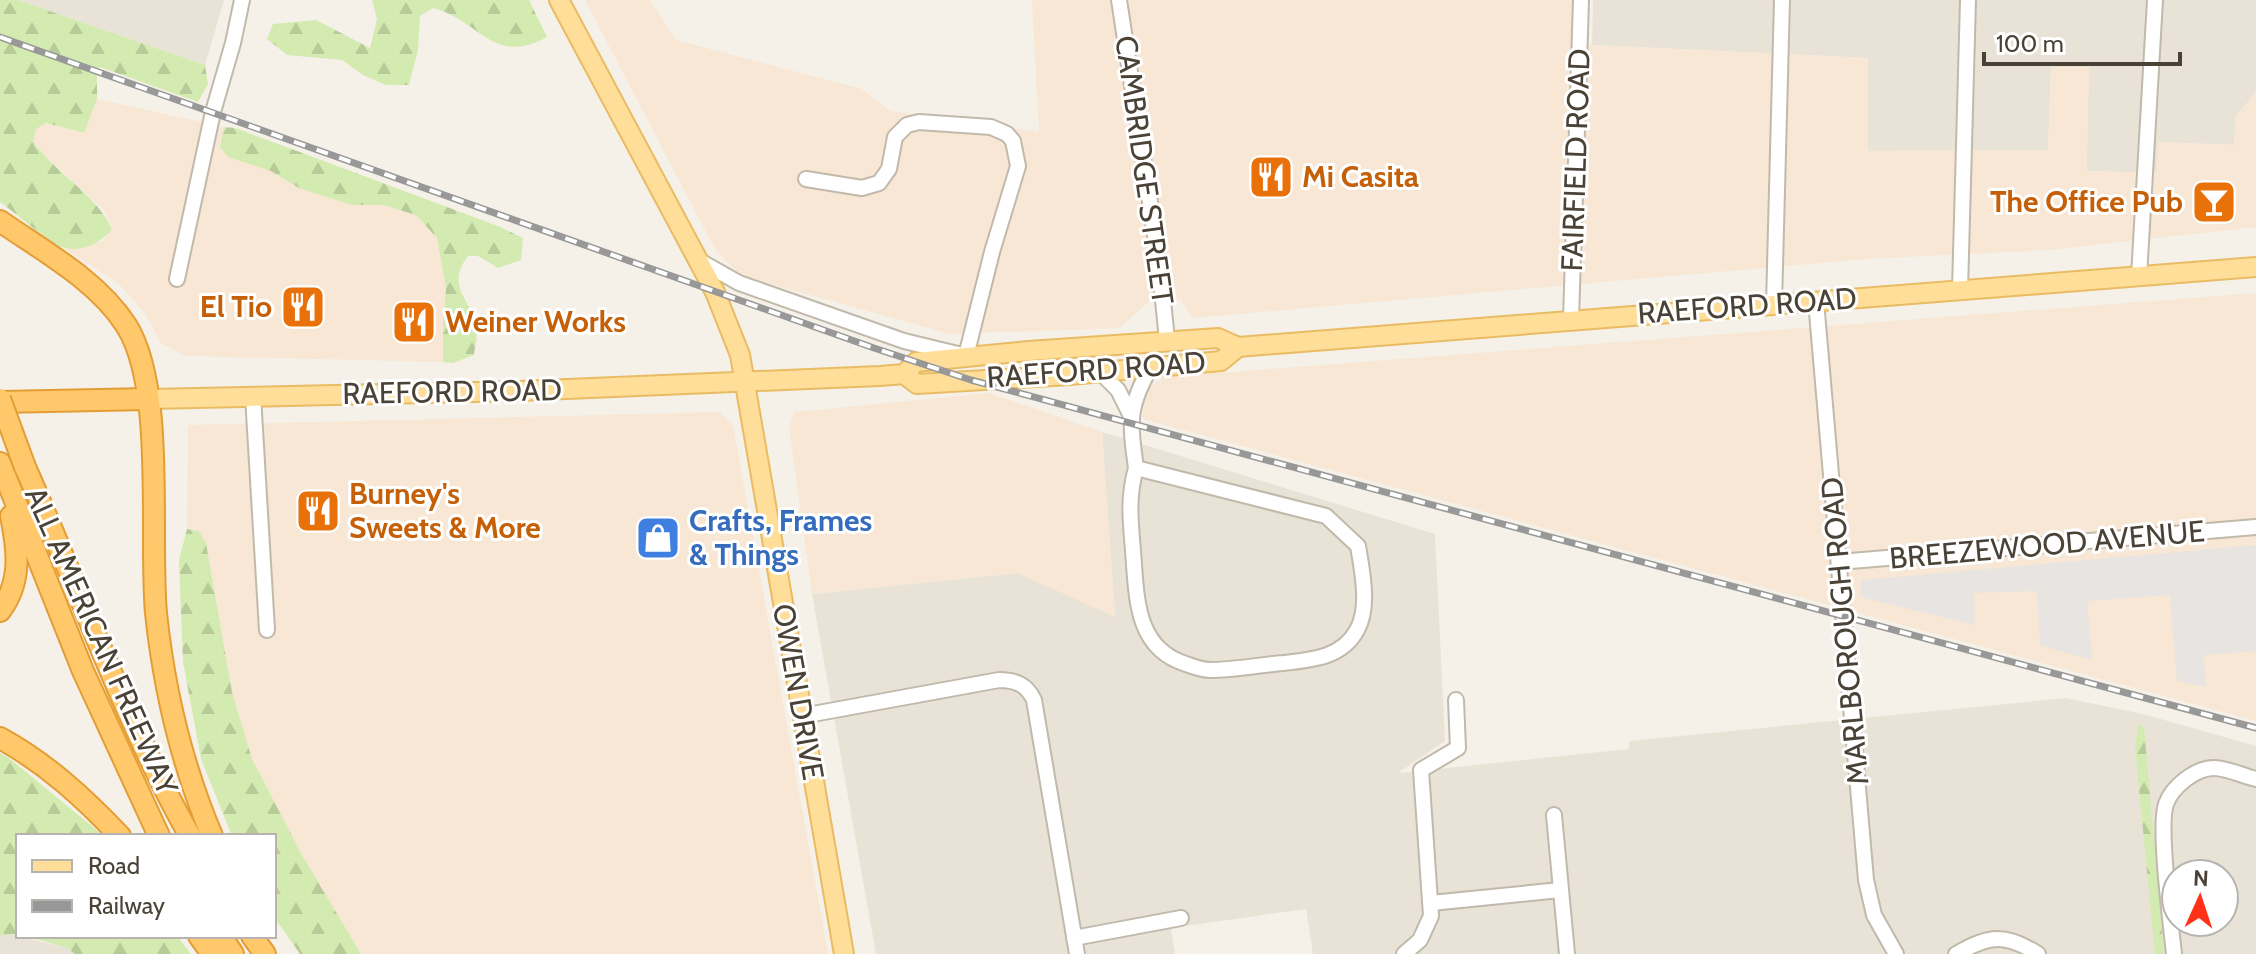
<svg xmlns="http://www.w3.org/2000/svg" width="2256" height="954" font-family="Cabin,sans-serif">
<defs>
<pattern id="forest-firs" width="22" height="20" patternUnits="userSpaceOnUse" patternTransform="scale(2)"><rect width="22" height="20" fill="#d3ebb1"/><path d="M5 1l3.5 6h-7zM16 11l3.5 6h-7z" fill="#b7cb99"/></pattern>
</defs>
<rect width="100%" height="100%" fill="#f5f1e9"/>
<g fill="#e9e3d7" fill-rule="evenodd">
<path d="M18,0H224L205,65Z"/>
<path d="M1593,0H2256V92L2236,116L2234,145L2159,142L2157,173L2086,171L2089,67H2051L2048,150L1867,151L1868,58L1592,45Z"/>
<path d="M1102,432L1435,534L1445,741L1398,773L1629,749V741L2066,698L2143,714L2256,746V954H1313L1306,909L1171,928L1175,954H876L812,594L1018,573L1115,616ZM2176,874H2224V922H2176Z"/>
<path d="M0,933H15L18,936L67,948L75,954H0Z"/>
</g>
<g fill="#f7e7d4">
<path d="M585,0H650L676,40L862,89L890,111L1039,132L1032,0H1579L1576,47L1592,45L1868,58V151L2048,150L2051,67H2089L2087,171L2156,173L2158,142L2234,145L2236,116L2256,92V227L2048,250L1866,259L1193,318L1180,300L1149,301L1120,328L950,334L742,276L716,251Z"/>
<path d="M97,99L224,127L271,171L352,205H383L416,215L437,238L446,289L443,320V362L185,356L161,343L145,313L118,283L62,247L82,248L103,241L112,228L103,209L42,153L33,140L36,128L45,123L84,133Z"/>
<path d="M2256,293V721L1143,419L1144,391L1165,377Z"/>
<path d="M989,393L1102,432L1115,617L1018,573L812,594L789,427L795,412Z"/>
<path d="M720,412L733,426L828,954H361L302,855L252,759L232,692L206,543L199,531L187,529L188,425Z"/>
</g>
<g fill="url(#forest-firs)">
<path d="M0,0H18L205,65L208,84L198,102L100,67L97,71V99L84,133L46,123L36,129L33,141C56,175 94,191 112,229C102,242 81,254 62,247C50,243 13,211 0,202Z"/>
<path d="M372,0H529L547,37C493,67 480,20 433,8L420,16L418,50L409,85H386L363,75L342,60L287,55L267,39L273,24L316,20L370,48L377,19Z"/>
<path d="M224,127L235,128L498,226L523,238L521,260L498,268L478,256H468C447,284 466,295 476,322C479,331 475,345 474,355L453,363L443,362V320L446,289L437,238L416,215L383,205H352L299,188L271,171L228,157L220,147Z"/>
<path d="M187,529L199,531L206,543L232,692L252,759L302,855L361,954H300L274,917V836H232L201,759L183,662L179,560Z"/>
<path d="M2138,724L2144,727L2164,954H2155L2135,748Z"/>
<path d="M0,753L9,758L104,836H18V934L0,935Z"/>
<path d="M26,936H177L191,954H75L67,948Z"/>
</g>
<path fill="#e7e4e1" d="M2256,545V651L2204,655L2206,687L2177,681L2170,595L2087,601L2092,660L2040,645L2037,591L1974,593L1975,625L1860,597L1862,580Z"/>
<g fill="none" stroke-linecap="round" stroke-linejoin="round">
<g stroke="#c1b9ab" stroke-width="18">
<g id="minor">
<path d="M1119,0L1159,261L1167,340"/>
<path d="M698,260L739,283L904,341L966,356L992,252L1018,166L1013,141L1007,134L991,127L919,122L907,125L895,137L889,169L879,183L862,188L806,179"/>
<path d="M2139,277L2155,0"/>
<path d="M177,279L213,112L233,43L242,0"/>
<path d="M1960,290L1968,0"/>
<path d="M1816,301L1866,880L1874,915L1896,954"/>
<path d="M1774,304L1782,0"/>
<path d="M1571,320L1581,0"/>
<path d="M1100,372L1118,390L1131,416"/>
<path d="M253,396L267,630"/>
<path d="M1136,468L1326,516L1358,546C1362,570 1370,608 1357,630C1342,658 1311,660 1283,663C1259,665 1234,670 1210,670C1202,670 1194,667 1186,664C1140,650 1137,607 1134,565C1132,529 1126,503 1136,468Z"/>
<path d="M1136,468C1130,424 1127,407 1151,367"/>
<path d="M1839,562L2256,527"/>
<path d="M802,716L999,680C1016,680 1027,685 1034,700L1077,954"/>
<path d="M1554,815L1567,954"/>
<path d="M1431,903L1560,890"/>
<path d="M1074,938L1181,918"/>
<path d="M1404,954L1420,940L1431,916L1421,770L1458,748L1456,700"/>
<path d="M1956,954C1990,935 2005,933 2038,954"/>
<path d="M2174,954C2171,925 2158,826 2166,804C2172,787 2195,768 2214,768C2227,768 2243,776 2256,779"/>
</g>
</g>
<g stroke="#e9bc64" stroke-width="22">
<g id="major">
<path d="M559,0L715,292L740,355L844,954"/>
<path d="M904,374L917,384L1070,375L1221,361L1238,347"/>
<path d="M148,399L519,391L880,376L904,374L916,362L1028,351L1218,338L1238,347L2256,267"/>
</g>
</g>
<g stroke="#e49d35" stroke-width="24">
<g id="highway">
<path d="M0,221C43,251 97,280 126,325C166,387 149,536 156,613C164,689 182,765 212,836"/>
<path d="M0,402L148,399"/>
<path d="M0,463L83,671L159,836"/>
<path d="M25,467C80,590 123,718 190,836"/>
<path d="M0,611C22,582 18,550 11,516"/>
<path d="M0,738C46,763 84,798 120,836"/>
<path d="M199,936L212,954"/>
<path d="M221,936L233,954"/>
<path d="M252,936L265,954"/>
</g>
</g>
<use href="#minor" stroke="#fff" stroke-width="14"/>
<use href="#major" stroke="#ffde99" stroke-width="18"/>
<use href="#highway" stroke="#ffc96b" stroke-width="20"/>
<g stroke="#989898" stroke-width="7">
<path id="rail" d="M0,37L874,348L971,380L2256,728"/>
</g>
<use href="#rail" stroke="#fff" stroke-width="4" stroke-dasharray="12" stroke-linecap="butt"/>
<g stroke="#e49d35" stroke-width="24" stroke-linecap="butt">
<path id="highway-bridge" d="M0,399L25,467"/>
</g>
<use href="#highway-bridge" stroke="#ffc96b" stroke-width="20"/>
</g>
<defs>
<g id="restaurant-square" transform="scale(2.3)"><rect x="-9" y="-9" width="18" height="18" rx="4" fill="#e8710a" stroke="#fff"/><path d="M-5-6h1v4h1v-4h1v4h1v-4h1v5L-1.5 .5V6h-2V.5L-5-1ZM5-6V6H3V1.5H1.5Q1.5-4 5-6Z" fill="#fff"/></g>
<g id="bar-square" transform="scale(2.3)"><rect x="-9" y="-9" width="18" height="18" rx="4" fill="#e8710a" stroke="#fff"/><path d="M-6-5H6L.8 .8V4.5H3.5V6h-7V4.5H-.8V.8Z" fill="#fff"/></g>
<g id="shop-square" transform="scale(2.3)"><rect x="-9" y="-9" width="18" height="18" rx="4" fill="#3f7fe0" stroke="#fff"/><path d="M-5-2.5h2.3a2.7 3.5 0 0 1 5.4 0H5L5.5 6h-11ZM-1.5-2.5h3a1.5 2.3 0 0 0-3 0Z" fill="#fff"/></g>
</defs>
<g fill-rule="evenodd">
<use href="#restaurant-square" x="1271" y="177"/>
<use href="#bar-square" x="2214" y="202"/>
<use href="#restaurant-square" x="303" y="307"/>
<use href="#restaurant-square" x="414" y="322"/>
<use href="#restaurant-square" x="318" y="511"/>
<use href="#shop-square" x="658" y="538"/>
</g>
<g text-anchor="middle" stroke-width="6" stroke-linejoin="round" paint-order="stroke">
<g font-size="30" fill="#4a4237" stroke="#fff">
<text transform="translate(1576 160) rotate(-88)" y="10">FAIRFIELD ROAD</text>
<text transform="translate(1144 170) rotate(82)" y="10">CAMBRIDGE STREET</text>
<text transform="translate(1747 306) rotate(-4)" y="10">RAEFORD ROAD</text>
<text transform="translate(1096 370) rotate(-4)" y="10">RAEFORD ROAD</text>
<text transform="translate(452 392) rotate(-1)" y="10">RAEFORD ROAD</text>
<text transform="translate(2047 545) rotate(-5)" y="10">BREEZEWOOD AVENUE</text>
<text transform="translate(1845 631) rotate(-95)" y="10">MARLBOROUGH ROAD</text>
<text transform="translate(101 641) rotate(66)" y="10">ALL AMERICAN FREEWAY</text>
<text transform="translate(798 692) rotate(80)" y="10">OWEN DRIVE</text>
</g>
<g font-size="30" font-weight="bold" fill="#c56008" stroke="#fff" text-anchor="start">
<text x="1302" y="187">Mi Casita</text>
<text x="2183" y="212" text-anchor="end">The Office Pub</text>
<text x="272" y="317" text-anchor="end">El Tio</text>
<text x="445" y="332">Weiner Works</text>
<text x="349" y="504">Burney's<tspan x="349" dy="34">Sweets &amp; More</tspan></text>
</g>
<g font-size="30" font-weight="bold" fill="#366cbe" stroke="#fff" text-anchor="start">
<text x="689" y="531">Crafts, Frames<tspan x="689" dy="34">&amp; Things</tspan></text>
</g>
</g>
<rect x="16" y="834" width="260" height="104" fill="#ffffff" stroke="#b7b3af" stroke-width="2"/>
<rect x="32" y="860" width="40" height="12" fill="#ffde99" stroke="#b7b3af" stroke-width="2"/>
<text x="88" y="874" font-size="24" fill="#4a4237">Road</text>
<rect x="32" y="900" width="40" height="12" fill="#989898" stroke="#b7b3af" stroke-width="2"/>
<text x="88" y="914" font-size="24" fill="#4a4237">Railway</text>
<g transform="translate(2200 898) rotate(3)"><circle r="38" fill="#ffffff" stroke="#b7b3af" stroke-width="2"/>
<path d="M0-6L14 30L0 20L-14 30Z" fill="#ff3217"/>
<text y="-12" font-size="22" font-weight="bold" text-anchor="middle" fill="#4a4237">N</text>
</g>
<path d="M1984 52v12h196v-12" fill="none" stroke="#4a4237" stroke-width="4"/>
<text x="1996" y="52" font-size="24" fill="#4a4237" stroke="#ffffff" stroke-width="6" paint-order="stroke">100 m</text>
</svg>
